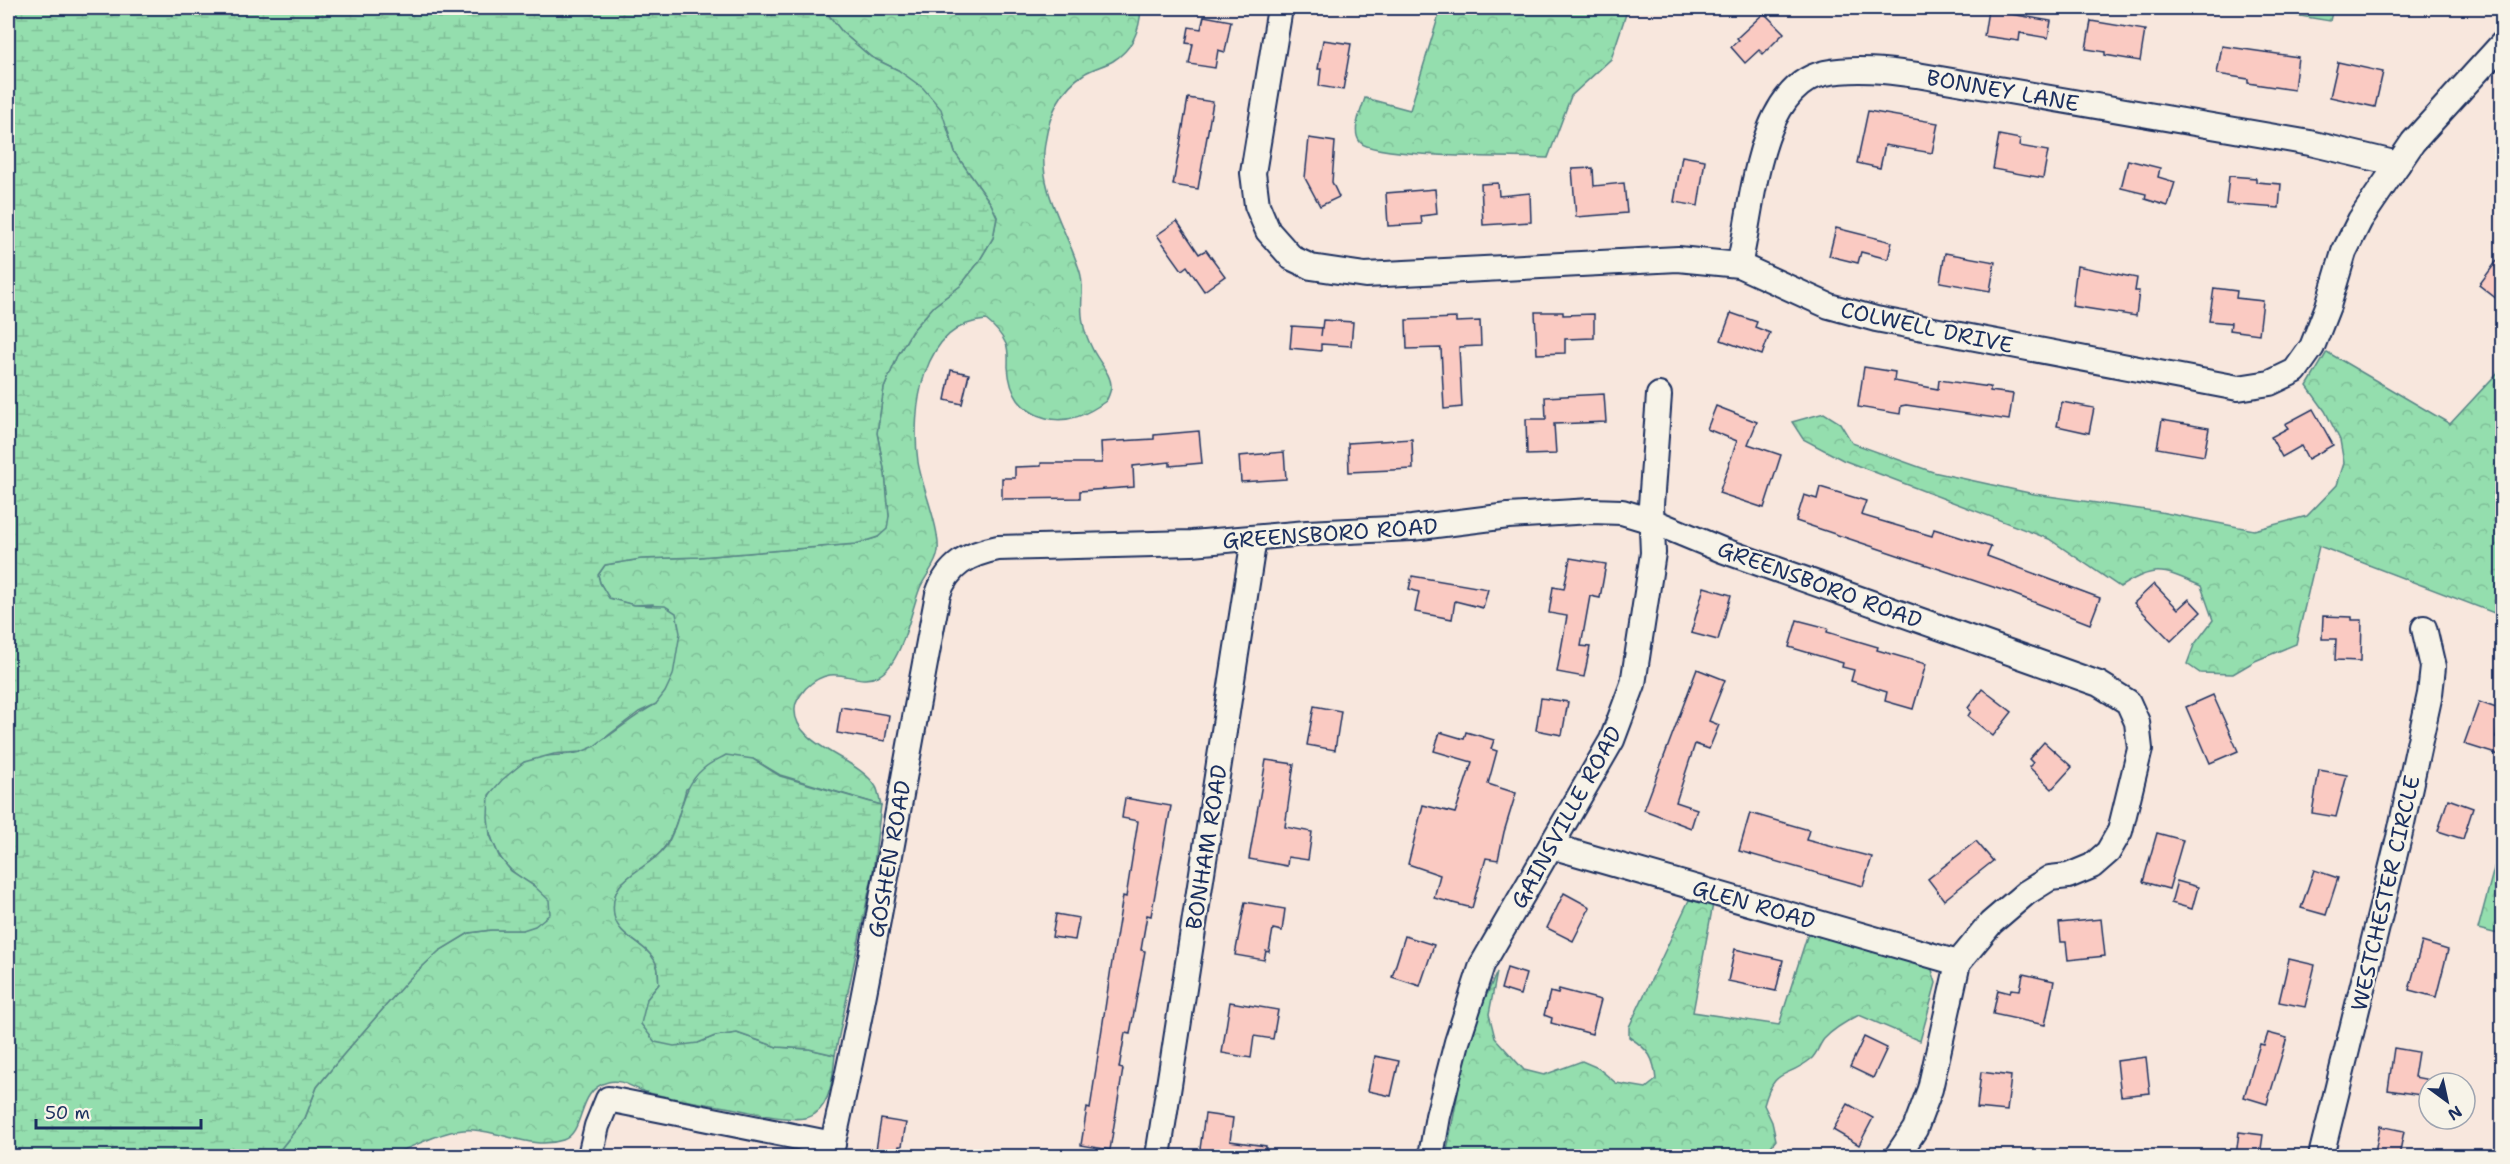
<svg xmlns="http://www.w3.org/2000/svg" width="2510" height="1164" font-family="'Shantell Sans',sans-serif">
<defs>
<pattern id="forest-crowns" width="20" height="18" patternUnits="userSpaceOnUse" patternTransform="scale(1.5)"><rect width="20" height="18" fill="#94deae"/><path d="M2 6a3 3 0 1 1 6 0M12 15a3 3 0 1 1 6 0" fill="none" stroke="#7fbf98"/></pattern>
<pattern id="wetland-marsh" width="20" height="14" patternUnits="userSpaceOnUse" patternTransform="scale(1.5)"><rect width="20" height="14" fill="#94deae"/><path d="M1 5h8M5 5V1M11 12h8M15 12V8" fill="none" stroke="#7fbf98"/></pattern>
</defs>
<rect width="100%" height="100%" fill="#f8e7dd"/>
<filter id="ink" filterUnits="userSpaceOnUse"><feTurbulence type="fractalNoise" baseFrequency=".0167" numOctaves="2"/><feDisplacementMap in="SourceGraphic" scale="12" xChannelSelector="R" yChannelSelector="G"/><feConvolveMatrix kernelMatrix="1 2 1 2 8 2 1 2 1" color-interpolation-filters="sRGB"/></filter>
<g filter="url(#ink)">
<g fill="url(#forest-crowns)" stroke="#588686" stroke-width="1.5">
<path d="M823,8H1141C1140,30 1133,49 1113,61C1104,66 1093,68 1084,74C1060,89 1049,116 1045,143C1037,190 1067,229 1080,272C1085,288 1079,306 1083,322C1084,330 1088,340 1092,348C1097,360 1112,374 1111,388C1110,392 1108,398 1106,401C1088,414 1068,424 1046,418C1020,411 1010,394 1008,367C1008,360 1009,351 1006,344C1001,333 995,327 986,320C921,324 911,411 918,462C922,488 940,527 938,551C937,564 925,576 920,588C911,610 902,665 878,676C854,688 836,659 806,688C802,693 795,701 795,708C792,746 860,758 876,787C879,792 879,800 881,805L780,775L753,759L686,789C681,808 676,828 666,845C649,874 609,872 614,914C617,939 651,944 657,966C659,971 658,978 659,984L647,999L698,1043L715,1036L737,1033L777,1047L809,1049L835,1055C833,1074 832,1101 815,1114C807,1120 794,1119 784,1118C767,1117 749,1111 731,1108C703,1103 674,1100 646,1092C634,1089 621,1078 608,1082C576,1090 586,1132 563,1140C533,1150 504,1132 474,1130C442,1128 418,1147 388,1155C375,1158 361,1156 348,1156C323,1156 299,1156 275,1156L305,1118L317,1087L343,1055L408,980L439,951L469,933L491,930H523L534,886C526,881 517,876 511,870C495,856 479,813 490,794C497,782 513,768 524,762C542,752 567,758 583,751C609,740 630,717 656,704L653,604L634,605L609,599L600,583L598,575L605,565L641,559L699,557L855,544L878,537L889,516L885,474L877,433L884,388L899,353L912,331L934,306L960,286L978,263L993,238L997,217L991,204L955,153L948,127L898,70L871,57L843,33Z"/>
<path d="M1441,8H1628L1611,59L1571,96L1548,158C1520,157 1373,158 1360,142C1351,131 1361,111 1365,98L1410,110Z"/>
<path d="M2253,8H2333L2330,21Z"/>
<path d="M2327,352L2450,424L2502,368V616L2319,546L2296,644L2255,661L2233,674L2200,673L2187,664L2194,645L2213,620L2201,586C2164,570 2156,564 2120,587L2049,539L1843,460L1803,439L1792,422L1824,413L1840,423L1852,443L1933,472L2034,494L2160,512L2254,530L2307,516L2337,485L2344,463L2340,440L2325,411L2307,386Z"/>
<path d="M2502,838V935L2478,929Z"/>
<path d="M1689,900L1713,904L1693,1012L1779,1025L1809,930L1924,964L1932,970L1936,983L1920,1041L1859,1015C1847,1021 1833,1029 1824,1039C1819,1045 1817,1054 1811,1059C1785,1080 1775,1066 1764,1105L1772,1122L1776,1140L1763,1156H1446L1469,1034L1497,972L1489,1014L1495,1038L1524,1070L1544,1075L1582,1061L1598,1068L1616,1083L1646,1088L1656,1080C1654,1057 1649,1050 1629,1037V1027Z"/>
</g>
<g fill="url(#wetland-marsh)" stroke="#588686" stroke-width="1.5">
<path d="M8,8H823L843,33L871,57L898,70L923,88L941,109L955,153L991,204L997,217L993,238L978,263L960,286L934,306L912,331L899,353L884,388L877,433L885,474L889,516L887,529L878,537L856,544L699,557L641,559L605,565L598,575L600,583L609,598L634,605L665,606L676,613L680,633L673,675L665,692L656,704L639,712L593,747L581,752L554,754L524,762L502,780L489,795L488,817L490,835L499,856L511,871L534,886L549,900L550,914L535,926L523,930H491L469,933L439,951L408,980L343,1055L317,1087L305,1118L275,1156H8Z"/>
<path d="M726,755L753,759L780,776L881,805L873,872L835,1055L809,1049L777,1047L737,1033L715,1036L698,1043L674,1046L655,1042L641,1024L647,999L659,984C658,978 659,971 657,966C651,944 618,939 614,915C608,874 647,873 666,846C682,822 679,789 703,769C709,763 719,759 726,755Z"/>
</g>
<g fill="#facac2" stroke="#1b2f5e" stroke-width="1.5">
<path d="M1988,10L2051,21L2048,38L2020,33L2019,41L1984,36Z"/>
<path d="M1764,13L1784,33L1763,54L1759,50L1745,63L1731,47L1739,40L1737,38Z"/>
<path d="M1204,16L1231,21L1225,52L1218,50L1215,68L1189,64L1193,44L1186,43L1189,27L1201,29Z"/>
<path d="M2091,21L2145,30L2140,61L2105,55V52L2086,49Z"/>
<path d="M1323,40L1351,44L1343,90L1319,86L1321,69H1318Z"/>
<path d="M2222,46L2298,57L2294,90L2248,83V79L2217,74Z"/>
<path d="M2338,62L2383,72L2375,107L2330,97Z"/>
<path d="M1188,98L1213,102L1198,189L1173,185Z"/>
<path d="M1868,111L1938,123L1932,153L1885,145L1880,168L1857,163Z"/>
<path d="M1999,135L2020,139L2019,146L2048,151L2043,178L1993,169Z"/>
<path d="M1309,138L1335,142L1332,182L1339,197L1320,206L1305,178Z"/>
<path d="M1682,156L1705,160L1698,206L1674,202Z"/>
<path d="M2128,160L2160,168L2158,177L2175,182L2168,206L2145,199L2146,194L2121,188Z"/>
<path d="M1593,168L1594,186L1624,183L1627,213L1576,217L1572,169Z"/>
<path d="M2229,176L2256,178V182L2281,184L2279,208L2226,204Z"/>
<path d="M1498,183L1499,196L1530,193L1531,222L1483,225L1481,184Z"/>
<path d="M1435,189L1437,214L1421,216L1422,224L1388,226L1386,193Z"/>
<path d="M1177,221L1199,254L1206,250L1225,276L1204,291L1187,266L1182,270L1157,235Z"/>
<path d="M1836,228L1892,242L1888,259L1861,252L1858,263L1829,256Z"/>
<path d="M1945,253L1995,262L1990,291L1940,282Z"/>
<path d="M2502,254V303L2479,285Z"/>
<path d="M2077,266L2137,278L2135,291H2139L2136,316L2072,306Z"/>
<path d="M2214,288L2237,291L2236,298L2263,301L2259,334L2230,330L2231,323L2209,321Z"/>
<path d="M1535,312H1563V315L1594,314V338L1565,339V353L1537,354Z"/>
<path d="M1731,313L1757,322L1755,327L1770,333L1762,355L1721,340Z"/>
<path d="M1456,318V322L1480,321L1481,346L1459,347L1462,407L1444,409L1441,348L1407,349L1406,320Z"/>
<path d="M1323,320L1353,322L1351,346L1321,344V351L1290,348L1292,326L1322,328L1321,336Z"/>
<path d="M1864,367L1895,372L1894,381L1938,389L1939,380L1990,387V391L2013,394L2009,420L1906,405L1901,406L1900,414L1858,407Z"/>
<path d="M951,370L969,374L962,404L945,400Z"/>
<path d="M1604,394L1606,422L1554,424L1556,454L1527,455L1526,419H1546L1545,397Z"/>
<path d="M2062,402L2094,408L2089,433L2057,426Z"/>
<path d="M1716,406L1757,422L1748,444L1781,455L1764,508L1719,493L1737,441L1707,429Z"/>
<path d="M2313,409L2333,445L2308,459L2301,446L2282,457L2271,437L2288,428L2285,424Z"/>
<path d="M2162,420L2209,428L2204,456L2157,448Z"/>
<path d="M1199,431L1202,463L1170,466V462L1133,466L1134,487L1080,491V498L1002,499V478H1015V467L1041,466V463H1102L1101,442L1154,439V435Z"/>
<path d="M1412,439L1413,469L1349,472L1348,443Z"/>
<path d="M1284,452L1286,479L1241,482L1239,456Z"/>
<path d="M1820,487L1866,501L1861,515L1932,536L1934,529L1991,547L1987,556L2100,598L2090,624L2008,592L1796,521L1804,495L1817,499Z"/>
<path d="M1570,558L1606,564L1600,598L1590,596L1581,646L1590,647L1584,677L1557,672L1567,616L1549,613L1553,587L1564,589Z"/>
<path d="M1412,576L1488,589L1483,608L1455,601L1452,619L1415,612L1419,592L1409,589Z"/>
<path d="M2154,584L2178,609L2189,599L2201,612L2171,641L2134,603Z"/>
<path d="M1704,587L1731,595L1718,640L1691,633Z"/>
<path d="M2323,616L2352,617V620H2362L2361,661L2335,660L2336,639H2322Z"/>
<path d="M1797,620L1828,628L1827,632L1878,647L1877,650L1926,664L1913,709L1885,701L1887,692L1851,681L1854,670L1842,667L1843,663L1789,647Z"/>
<path d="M1697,669L1725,680L1709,721L1719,725L1709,749L1695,744L1676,802L1697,809L1691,828L1644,810Z"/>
<path d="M1982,689L2012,712L1993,736L1968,716L1971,711L1968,708Z"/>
<path d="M2213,695L2238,751L2210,763L2186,707Z"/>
<path d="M1541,698L1568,702L1562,735L1536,730Z"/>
<path d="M2479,702L2502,710L2496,737L2502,739L2499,755L2464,744Z"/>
<path d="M1314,706L1341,711L1335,750L1307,745Z"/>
<path d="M841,707L889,715L885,741L837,733Z"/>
<path d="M1440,732L1464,739L1466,732L1494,740L1491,749L1497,751L1488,784L1516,793L1504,832L1498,860L1486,858L1472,908L1434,898L1440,875L1408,864L1423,805L1455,813L1472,762L1434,751Z"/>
<path d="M2044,742L2072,767L2052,789L2029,767L2033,763L2029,759Z"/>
<path d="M1266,760L1294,764L1285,827L1312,832L1308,860L1288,857L1287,866L1249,859Z"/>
<path d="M2319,770L2347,775L2336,817L2312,813Z"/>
<path d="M1125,798L1171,806L1151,916L1147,915L1141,950L1145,951L1130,1034L1125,1033L1119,1068L1123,1069L1110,1150L1081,1145L1087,1108L1090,1109L1111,968L1123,896L1126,897L1138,821L1122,818Z"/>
<path d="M2448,799L2473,808L2463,839L2438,831Z"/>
<path d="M1750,813L1809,830L1806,840L1872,857L1863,886L1739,851Z"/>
<path d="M2157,833L2183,840L2169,889L2143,882Z"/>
<path d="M1976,841L1993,861L1944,900L1928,879Z"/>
<path d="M2314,870L2338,878L2326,915L2301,908Z"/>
<path d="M2177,881L2198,887L2192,909L2171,903Z"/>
<path d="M1564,893L1590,907L1573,941L1547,928Z"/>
<path d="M1245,902L1285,909L1282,931L1273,929L1269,952L1266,951L1264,960L1235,955Z"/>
<path d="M1056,914L1079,918L1075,940L1052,937Z"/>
<path d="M2101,919L2105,956L2068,960L2066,942H2061L2059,923Z"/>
<path d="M1405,936L1434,945L1420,986L1392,977Z"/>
<path d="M2422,942L2448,950L2436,997L2409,990Z"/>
<path d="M1735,949L1783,960L1776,991L1728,981Z"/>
<path d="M2289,959L2315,965L2305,1007L2279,1002Z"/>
<path d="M1507,968L1526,974L1520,995L1501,989Z"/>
<path d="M2023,974L2054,981L2045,1025L1993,1014L1998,990L2010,993L2011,989L2020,990Z"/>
<path d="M1559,989L1601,1000L1592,1034L1551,1023L1552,1018L1544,1015L1550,992L1558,994Z"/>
<path d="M1230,1002L1278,1010L1273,1039L1254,1036L1251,1058L1222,1053Z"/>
<path d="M2268,1033L2287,1038L2267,1104L2244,1097L2260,1044L2264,1045Z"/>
<path d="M1864,1037L1887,1048L1873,1078L1850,1067Z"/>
<path d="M2394,1048L2418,1052L2414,1077L2430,1080L2427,1096L2388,1090Z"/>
<path d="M1375,1056L1399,1061L1391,1096L1368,1091Z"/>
<path d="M2146,1057L2150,1093L2121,1096L2117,1061Z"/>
<path d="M1981,1072L2011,1076L2007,1111L1977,1108Z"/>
<path d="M1848,1104L1873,1118L1859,1145L1833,1130Z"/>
<path d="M1205,1114L1233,1118L1230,1141L1266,1146L1265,1156H1199Z"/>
<path d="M881,1119L906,1123L902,1146H899L898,1156H875Z"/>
<path d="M2380,1126L2404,1131L2399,1156L2375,1153Z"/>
<path d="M2239,1132L2263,1135L2260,1156H2236Z"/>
</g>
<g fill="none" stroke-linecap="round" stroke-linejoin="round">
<g stroke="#1b2f5e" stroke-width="28">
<g id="street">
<path d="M1280,8L1253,173L1257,205L1268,231L1292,258L1311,267L1365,275L1678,259L1739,265L1829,306L1876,319L2238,388L2270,383L2295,371L2312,347L2328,306L2344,252L2360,220L2413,142L2502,44"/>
<path d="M1739,265C1753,211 1756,87 1825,73C1856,67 1887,71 1917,75L2310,143L2398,164"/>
<path d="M1551,846L1958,963"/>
<path d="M590,1156L597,1126L608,1099L833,1144"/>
<path d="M830,1156C872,970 902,782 938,594C948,565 968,554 998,548L1192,543L1307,533L1412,528L1508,516L1591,511L1622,512L1652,521L1722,550L2099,684L2128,702L2137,722L2140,749L2120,831L2108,852L2092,866L2068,876L2050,878L2026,893L1991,923L1958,963L1930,1089L1915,1129L1897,1156"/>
<path d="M1158,1156L1254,538"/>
<path d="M1431,1156L1438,1116L1457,1042L1482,965L1612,740L1633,684L1653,553L1651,505L1659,395"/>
<path d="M2321,1156L2399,837L2430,694L2433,667L2424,628"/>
</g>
</g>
<use href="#street" stroke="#f7f3e8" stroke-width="24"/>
</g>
</g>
<g text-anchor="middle" stroke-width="4.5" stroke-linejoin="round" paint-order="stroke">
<g font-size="22" fill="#1b2f5e" stroke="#f7f3e8">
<text transform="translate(2003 90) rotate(10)" y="8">BONNEY LANE</text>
<text transform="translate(1927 327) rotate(12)" y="8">COLWELL DRIVE</text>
<text transform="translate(1330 533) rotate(-4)" y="8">GREENSBORO ROAD</text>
<text transform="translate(1820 584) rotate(20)" y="8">GREENSBORO ROAD</text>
<text transform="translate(1566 817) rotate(-61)" y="8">GAINSVILLE ROAD</text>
<text transform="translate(1206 847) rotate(-81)" y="8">BONHAM ROAD</text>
<text transform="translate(889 859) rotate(-80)" y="8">GOSHEN ROAD</text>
<text transform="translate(2385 893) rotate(-77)" y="8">WESTCHESTER CIRCLE</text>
<text transform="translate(1754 904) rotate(16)" y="8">GLEN ROAD</text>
</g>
</g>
<rect width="2510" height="1164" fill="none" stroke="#f7f3e8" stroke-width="30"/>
<rect x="15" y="15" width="2480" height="1134" fill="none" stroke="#1b2f5e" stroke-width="2" filter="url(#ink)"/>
<g transform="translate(2447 1101) rotate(147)"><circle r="28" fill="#f7f3e8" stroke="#9fa5b1" stroke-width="1.5"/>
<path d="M0-4.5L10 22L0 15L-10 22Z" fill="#1b2f5e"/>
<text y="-9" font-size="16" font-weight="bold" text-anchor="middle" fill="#1b2f5e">N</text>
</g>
<path d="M36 1119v9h165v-9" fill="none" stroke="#1b2f5e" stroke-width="3"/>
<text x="45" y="1119" font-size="18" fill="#1b2f5e" stroke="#f7f3e8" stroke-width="4.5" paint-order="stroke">50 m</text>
</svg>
